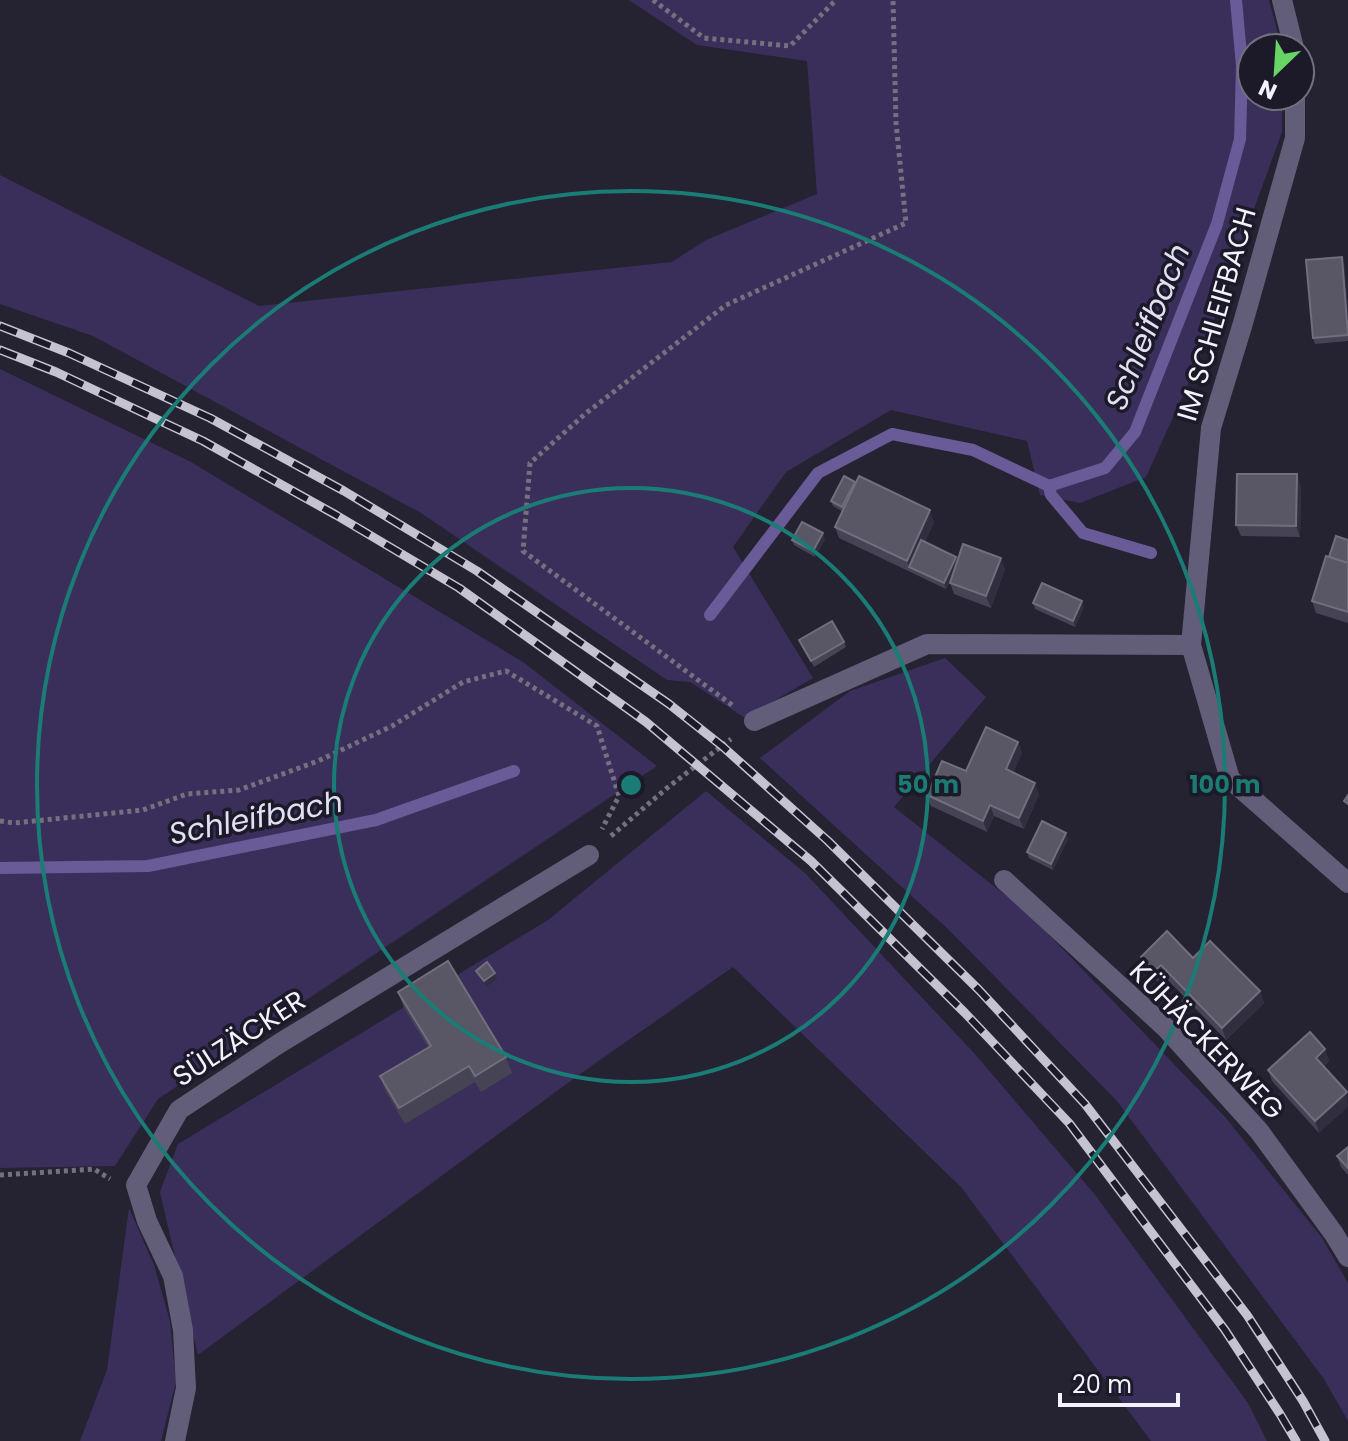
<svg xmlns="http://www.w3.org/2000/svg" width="1348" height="1441" font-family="Poppins,sans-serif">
<rect width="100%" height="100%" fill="#252232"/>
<g fill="#3a2f5a">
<path d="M629,0H1269L1282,48H1252V96H1282V132L1199,360L1146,477L1080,503L1040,495L1027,441L891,410L786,472L733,547L813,678L745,718L690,682L667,680L421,513L93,336L0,304V175L259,306L672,262L706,240L817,194L807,61L697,45Z"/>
<path d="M0,369L191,462L523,662L657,766L158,1099L115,1166L0,1168Z"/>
<path d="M945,658L986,697L894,807L1029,914L1226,1118L1322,1238L1348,1283V1421L1324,1379L1117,1101L949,930L760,758L850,691Z"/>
<path d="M706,791L805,873L974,1053L1096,1196L1248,1403L1267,1441H1151L961,1187L733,967L580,1074L198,1355L160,1192L178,1144L548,920Z"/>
<path d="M129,1208L154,1265L170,1321L176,1382L161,1441H80L107,1370Z"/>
</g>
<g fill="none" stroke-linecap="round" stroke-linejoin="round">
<g stroke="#695b98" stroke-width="12">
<path d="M1049,486L1051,495L1083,533L1151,553"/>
<path d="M710,615L818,473L892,434L973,450L1049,486L1105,468L1135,432L1217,224L1240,139L1242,66L1236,0"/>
<path d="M0,868L148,866L376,820L514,771"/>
</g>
<g stroke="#74717f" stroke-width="5" stroke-dasharray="4 4" stroke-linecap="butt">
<path d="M653,0L704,38L790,46L836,0"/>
<path d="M732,705L523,551L530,463L585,414L726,305L906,223L896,123L893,0"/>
<path d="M0,821L14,823L143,810L187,794L239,790L318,761L392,726L463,682L506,671L597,726L619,796L602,829"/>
<path d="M611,836L667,788L731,739"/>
<path d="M0,1175L94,1169L110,1179"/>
</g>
<g stroke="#625d78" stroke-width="20">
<path d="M1282,0L1294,48"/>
<path d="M1295,96V138L1243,323L1211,428L1191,645L1230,779L1348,883"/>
<path d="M754,721L927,644L1191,645"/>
<path d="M1004,880L1166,1028L1259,1131L1334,1234L1348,1257"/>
<path d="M175,1441L186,1388L183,1330L173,1276L147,1221L136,1185L179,1110L280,1043L589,855"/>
</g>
<g stroke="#c5c3cf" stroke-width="9">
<g id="rail">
<path d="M0,326L69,353L210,418L344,491L477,571L669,704L722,746L828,841L979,990L1085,1104L1247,1315L1303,1401L1325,1441"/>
<path d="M0,350L56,372L203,441L336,515L459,588L646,722L811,861L965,1013L1069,1123L1225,1330L1280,1414L1296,1441"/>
</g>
</g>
<use href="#rail" stroke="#1c1928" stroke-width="6" stroke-dasharray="18" stroke-linecap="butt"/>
</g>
<g fill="#464354">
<path d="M1344,263L1348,308V341L1315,344L1313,338Z"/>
<path d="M1301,486L1300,537L1241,536L1236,525Z"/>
<path d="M831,501L934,522L925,542L958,561L1005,569L991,608L954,594L950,583L952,577L946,589L839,538L835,527L842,511L833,506Z"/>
<path d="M825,539L815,557L794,545L792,540Z"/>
<path d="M1348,540V623L1316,613L1312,601L1329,557Z"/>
<path d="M1033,603L1084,607L1075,627L1035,609Z"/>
<path d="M799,640L844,642L846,647L814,667Z"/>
<path d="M1018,742L1022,753L1013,773L1039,794L1024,829L994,816L987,832L931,806L927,795Z"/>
<path d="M1068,839L1053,870L1029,858L1027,852Z"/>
<path d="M1141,957L1193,958L1260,991L1264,1003L1226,1040L1165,977L1159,983L1145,968Z"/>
<path d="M398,992L506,1057L512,1073L481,1092L475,1082L405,1124L386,1092L380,1076L428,1047L404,1008Z"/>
<path d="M1325,1049L1329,1061L1324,1066L1319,1133L1272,1081L1268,1070Z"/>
<path d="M1348,1147V1175L1341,1167L1337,1156Z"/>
</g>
<g fill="#312e3f">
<path d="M1342,257L1344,263L1348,308V326Z"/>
<path d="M1297,474L1301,486L1300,537L1296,526Z"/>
<path d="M930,510L934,522L913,569L909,567L907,561Z"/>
<path d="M823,533L825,539L815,557L813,551Z"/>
<path d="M956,557L958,563L946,589L944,583Z"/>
<path d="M1001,558L1005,569L991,608L986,596Z"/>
<path d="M1082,601L1084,607L1075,627L1073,621Z"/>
<path d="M1018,742L1022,753L1010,781L1006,769Z"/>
<path d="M1035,783L1039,794L1024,829L1019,818Z"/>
<path d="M990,805L994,816L987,832L983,821Z"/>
<path d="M1066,833L1068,839L1053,870L1051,864Z"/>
<path d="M1161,965L1165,977L1159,983L1154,971Z"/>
<path d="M495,973L497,979L486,987L484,981Z"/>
<path d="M1260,991L1264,1003L1226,1040L1222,1028Z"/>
<path d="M1325,1049L1329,1061L1320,1069L1316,1058Z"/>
<path d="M1347,1092L1348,1107L1319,1133L1315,1121Z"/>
</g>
<g fill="#595666" stroke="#716e7e" stroke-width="2">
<path d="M1342,257L1348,335L1313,338L1306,260Z"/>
<path d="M1237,474H1297L1296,526L1236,525Z"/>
<path d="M844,476L855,482L842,507L831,501Z"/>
<path d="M859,476L930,510L907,561L835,527Z"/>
<path d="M802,522L823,533L813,551L792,540Z"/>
<path d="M1336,536L1348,540V563L1329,557Z"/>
<path d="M921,540L956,557L944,583L909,567Z"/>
<path d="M963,544L1001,558L986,596L950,583Z"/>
<path d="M1326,556L1348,563V612L1312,601Z"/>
<path d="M1042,583L1082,601L1073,621L1033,603Z"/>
<path d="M832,621L844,642L811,661L799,640Z"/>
<path d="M986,727L1018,742L1006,769L1035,783L1019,818L990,805L983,821L927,795L942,761L966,771Z"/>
<path d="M1348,795V804L1344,801Z"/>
<path d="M1042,821L1066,833L1051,864L1027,852Z"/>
<path d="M1167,931L1193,958L1210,941L1260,991L1222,1028L1161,965L1154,971L1141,957Z"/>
<path d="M448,961L506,1057L475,1076L469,1066L399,1108L380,1076L431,1046L398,992Z"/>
<path d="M487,962L495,973L484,981L476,971Z"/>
<path d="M1310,1032L1325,1049L1316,1058L1347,1092L1315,1121L1268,1070Z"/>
<path d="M1348,1147V1168L1337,1156Z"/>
</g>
<g fill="none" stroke="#1a7c75" stroke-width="4">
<circle cx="631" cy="785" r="297"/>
<circle cx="631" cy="785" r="594"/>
</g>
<g text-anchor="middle" stroke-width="7" stroke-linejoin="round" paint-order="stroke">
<g font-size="28" fill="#f4f2fd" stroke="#1c1928">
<text transform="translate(1216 314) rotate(-74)" y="10">IM SCHLEIFBACH</text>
<text transform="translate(239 1038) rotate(-33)" y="10">SÜLZÄCKER</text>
<text transform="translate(1207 1040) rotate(46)" y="10">KÜHÄCKERWEG</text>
</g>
<g font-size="30" font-style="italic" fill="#e1dff1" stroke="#1c1928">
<text transform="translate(1148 327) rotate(-68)" y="10">Schleifbach</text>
<text transform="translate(256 818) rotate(-11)" y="10">Schleifbach</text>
</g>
</g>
<circle cx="631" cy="785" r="12" fill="#1a7c75" stroke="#1c1928" stroke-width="4"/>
<g font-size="24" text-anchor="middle" font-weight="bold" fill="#1a7c75" stroke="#1c1928" stroke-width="7" stroke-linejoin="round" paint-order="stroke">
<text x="928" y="793">50 m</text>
<text x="1225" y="793">100 m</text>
</g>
<g transform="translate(1276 72) rotate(205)"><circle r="38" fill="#1c1928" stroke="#72707d" stroke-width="2"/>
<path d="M0-6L14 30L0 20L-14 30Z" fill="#68d465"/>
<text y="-12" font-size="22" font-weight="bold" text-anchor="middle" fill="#f4f2fd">N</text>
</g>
<path d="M1060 1393v12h118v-12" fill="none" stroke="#f4f2fd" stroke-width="4"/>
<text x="1072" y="1393" font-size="24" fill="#f4f2fd" stroke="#1c1928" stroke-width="6" paint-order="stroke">20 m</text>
</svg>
